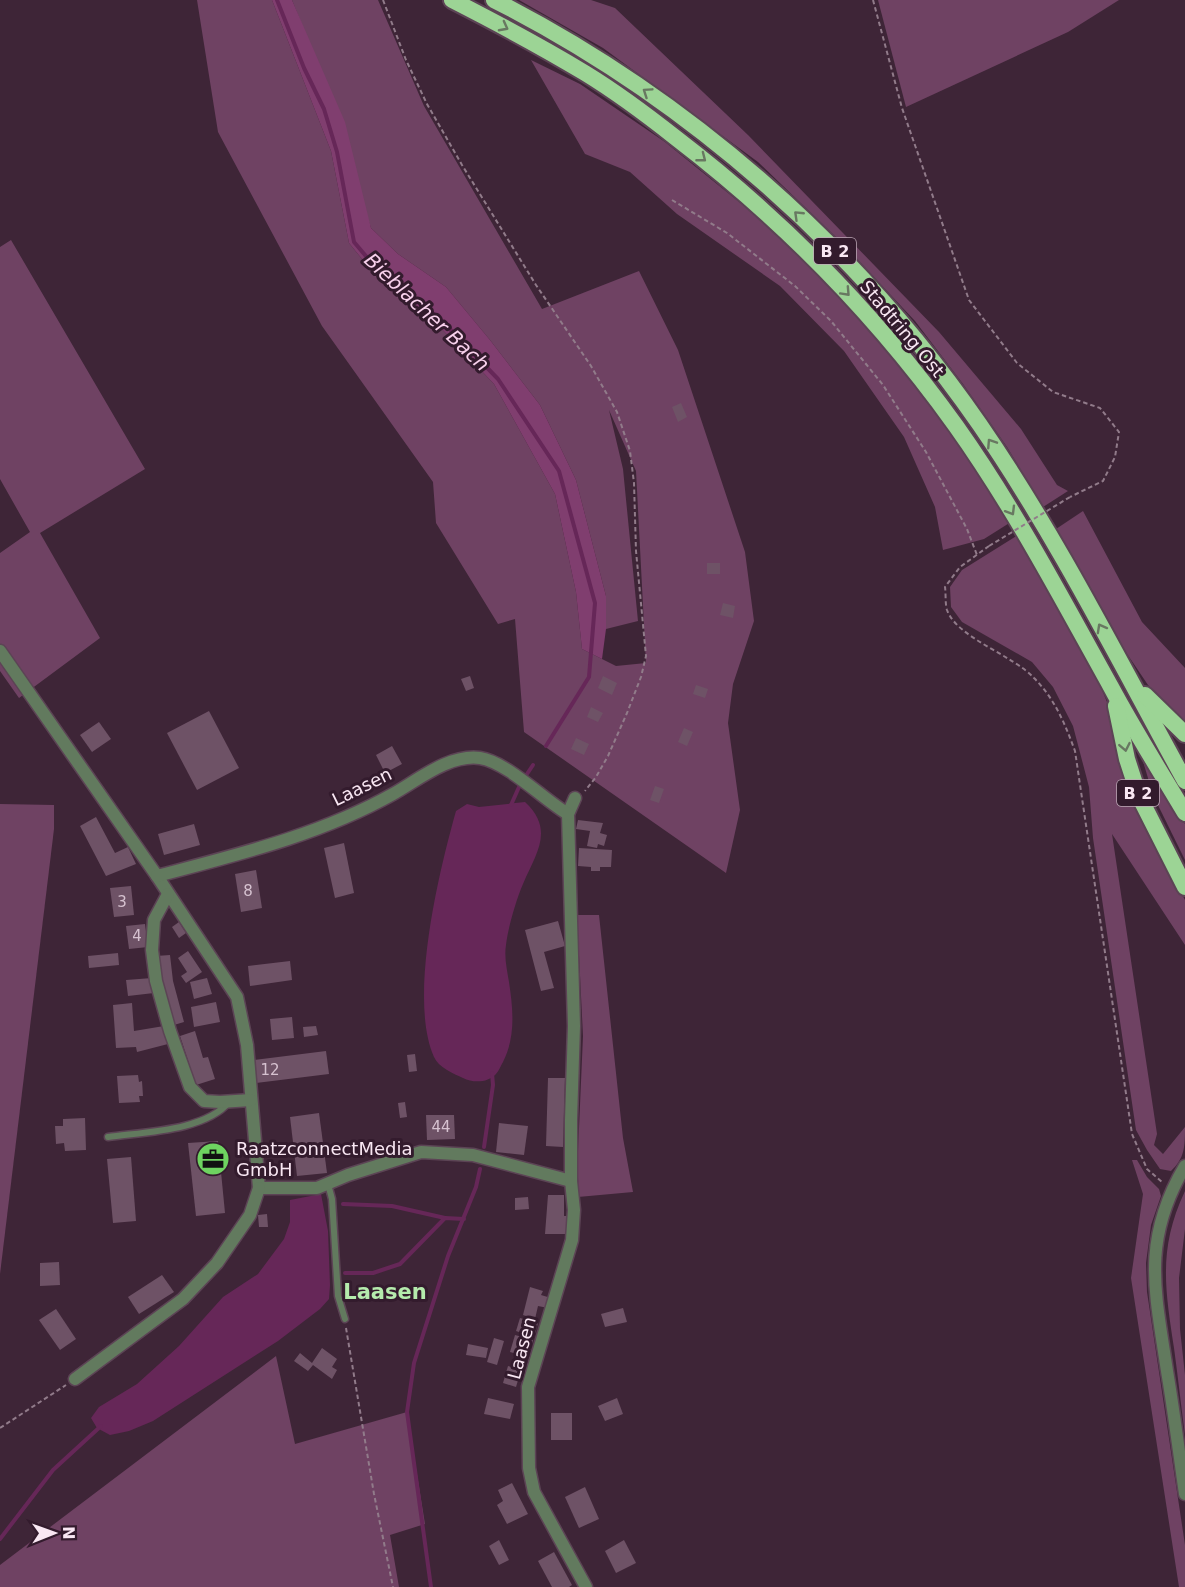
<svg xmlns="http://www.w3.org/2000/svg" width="1185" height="1587" font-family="'DejaVu Sans',sans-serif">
<rect width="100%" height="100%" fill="#3e2537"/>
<g fill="#6f4263">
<path d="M197,0H272L331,151L349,243L375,275L437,324L494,384L555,494L576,592L582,649L616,666L646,663L636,471L609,410L623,469L638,621L606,629V596L576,480L540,405L490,340L446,287L398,254L371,228L307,37L292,0H378L424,106L542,309L639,271L678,350L745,552L754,621L733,684L728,723L740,810L726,873L524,732L515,619L498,624L436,523L433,482L322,326L218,132Z"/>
<path d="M519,0H591L615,8L748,135L939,332L1021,429L1057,485L1068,491L1043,507L1007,447L963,384L915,321L841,242L758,162L603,48Z"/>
<path d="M878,0H1119L1068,32L906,107Z"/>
<path d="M531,60L580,84L665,142L759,218L813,268L883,342L936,409L1011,522L984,539L943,550L935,507L904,437L844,351L780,286L677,214L630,172L585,154Z"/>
<path d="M11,240L145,469L40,533L100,638L19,698L0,671V553L30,532L0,479V247Z"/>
<path d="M1083,511L1142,622L1185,668V724L1148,685L1119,642L1056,529Z"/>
<path d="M1018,535L1095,673L1107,702L1117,749L1137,811L1185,900V945L1112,834L1157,1134L1154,1145L1163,1154L1185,1127C1185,1146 1185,1158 1171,1171L1160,1169L1147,1150L1136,1130L1093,838L1089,787L1073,726L1053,687L1032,662L962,622L951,607L950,587L962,570Z"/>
<path d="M1137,741L1185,824V860L1153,795Z"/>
<path d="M0,804L54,805V829L0,1274Z"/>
<path d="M577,915H599L623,1138L633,1192L578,1197L577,1174L583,1036Z"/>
<path d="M1132,1160H1137L1147,1177L1159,1189L1161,1196L1151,1225L1146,1263L1147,1292L1185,1545V1587H1179L1131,1278L1143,1194Z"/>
<path d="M1185,1191V1229L1179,1278L1180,1329L1185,1375V1435C1181,1406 1178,1377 1174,1348C1165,1289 1158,1248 1185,1191Z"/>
<path d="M276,1356L295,1444L407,1412L425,1524L390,1535L399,1587H0V1565Z"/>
</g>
<path fill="#803e6f" d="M272,0H292L345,122L371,228L398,254L446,287L490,340L540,405L576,480L606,596V629L602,659L582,649L576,592L555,494L494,384L437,324L375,275L349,243L331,151Z"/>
<g fill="#662758">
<path d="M525,802C555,830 536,853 523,884C516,900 508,928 506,945C504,957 507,970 509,982C513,1009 516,1036 503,1062C501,1065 499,1071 496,1074C488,1083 473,1083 463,1078C454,1074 438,1067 434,1057C408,999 439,871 456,811L467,804L479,807Z"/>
<path d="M321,1194L328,1231L330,1285L329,1299L320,1309L278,1341L153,1421L129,1431L110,1435L97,1428L91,1418L99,1407L137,1384L179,1346L223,1297L258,1274L284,1239L290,1222V1200Z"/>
</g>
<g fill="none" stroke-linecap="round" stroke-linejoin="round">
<g stroke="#662758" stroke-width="4">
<path d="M277,0L304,68L324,109L337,152L354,242L376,268L441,320L498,379L559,471L595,603L589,677L546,746"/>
<path d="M525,777L533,765"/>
<path d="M511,805L519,787"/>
<path d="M484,1147L493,1085L492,1073"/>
<path d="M343,1204L392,1206L445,1218"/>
<path d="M345,1273H373L400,1264L445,1218L464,1219"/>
<path d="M0,1539L53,1470L101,1426"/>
<path d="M431,1587L407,1412L414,1363L448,1256L476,1187L480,1169"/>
</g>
</g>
<g fill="#6e5266">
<path d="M681,403L687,417L678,422L672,407Z"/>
<rect x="707" y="563" width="13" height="11"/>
<path d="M723,603L735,606L733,618L720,615Z"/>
<path d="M470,676L474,688L466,691L461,679Z"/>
<path d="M603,676L617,683L612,695L598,688Z"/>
<path d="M696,685L708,689L705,698L693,694Z"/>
<path d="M591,707L603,713L598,722L587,717Z"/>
<path d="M209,711L239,768L197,790L167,733Z"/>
<path d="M99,722L111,739L92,752L80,735Z"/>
<path d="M684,728L693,732L687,746L678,742Z"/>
<path d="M576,738L589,744L584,755L571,749Z"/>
<path d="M392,746L402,764L385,773L376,755Z"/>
<path d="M655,786L664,789L659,803L650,800Z"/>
<path d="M96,817L115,853L128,847L136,864L106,876L80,826Z"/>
<path d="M578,820L603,823L600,833L607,835L604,846L598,844L597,848L587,846L590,831L576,829Z"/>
<path d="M194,824L200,845L164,855L158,834Z"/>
<path d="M344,843L354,893L335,898L324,848Z"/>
<path d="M579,848L612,850L611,867H600V871H591V867L578,866Z"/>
<path d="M256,870L262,908L241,912L235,874Z"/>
<path d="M131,886L134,915L114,917L110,888Z"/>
<path d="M558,921L565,946L544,952L554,988L541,991L525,930Z"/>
<path d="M179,922L186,933L179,938L172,927Z"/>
<path d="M145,924L148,947L129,949L126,926Z"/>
<path d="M188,951L202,972L186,983L181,976L187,972L178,958Z"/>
<path d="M118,953L119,965L89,968L88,956Z"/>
<path d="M170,955L173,981L184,1022L174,1025L156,956Z"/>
<path d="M290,961L292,980L250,986L248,966Z"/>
<path d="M152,978L154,993L128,996L126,980Z"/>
<path d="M207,978L212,994L194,999L190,982Z"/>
<path d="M216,1002L220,1022L194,1027L191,1007Z"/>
<path d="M132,1003L134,1031L164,1026L168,1044L137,1052L136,1047L116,1048L113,1005Z"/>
<path d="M292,1017L294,1038L272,1040L270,1019Z"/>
<path d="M316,1026L318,1035L304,1037L303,1027Z"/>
<path d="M195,1031L203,1058L208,1057L215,1079L196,1085L180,1036Z"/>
<path d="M326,1051L329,1074L256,1083L253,1060Z"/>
<path d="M415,1054L417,1071L409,1072L407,1055Z"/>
<path d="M138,1075L139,1082L142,1081L143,1096H139L140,1102L119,1103L117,1076Z"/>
<path d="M548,1078H565L563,1147L546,1146Z"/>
<path d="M405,1102L407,1117L400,1118L398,1103Z"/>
<path d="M319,1113L327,1173L297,1176L290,1117Z"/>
<path d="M426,1115H454L455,1139L427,1140Z"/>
<path d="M85,1118L86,1150L65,1151L64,1143L56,1144L55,1126H63V1119Z"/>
<path d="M499,1123L528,1126L524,1155L496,1152Z"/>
<path d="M218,1141L225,1213L196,1216L188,1143Z"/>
<path d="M131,1157L136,1221L113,1223L107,1159Z"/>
<path d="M548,1195H564V1216H567L566,1234H545Z"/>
<path d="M528,1197L529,1209L515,1210V1198Z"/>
<path d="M267,1214L268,1227H259L258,1215Z"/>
<path d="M59,1262L60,1285L40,1286V1263Z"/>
<path d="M162,1275L174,1292L139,1314L128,1297Z"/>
<path d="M530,1287L543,1291L541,1295L551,1298L548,1308L538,1306L535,1319L523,1315Z"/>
<path d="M623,1308L627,1322L605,1327L601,1314Z"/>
<path d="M56,1309L76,1339L60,1350L39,1320Z"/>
<path d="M520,1318L538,1323L534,1337L516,1331Z"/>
<path d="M515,1335L533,1340L528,1357L510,1352Z"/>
<path d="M494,1338L504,1341L497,1365L487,1362Z"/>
<path d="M468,1344L488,1348L486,1358L466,1355Z"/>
<path d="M322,1348L337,1359L332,1367L337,1370L332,1379L313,1365L308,1371L294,1361L300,1353L312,1363Z"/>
<path d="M508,1366L521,1370L516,1387L503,1383Z"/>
<path d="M488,1398L514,1404L510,1419L484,1414Z"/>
<path d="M617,1398L623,1414L605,1421L598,1406Z"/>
<rect x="551" y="1413" width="21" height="27"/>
<path d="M512,1483L528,1514L507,1524L497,1505L503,1501L498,1490Z"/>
<path d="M585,1487L599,1519L579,1528L565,1497Z"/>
<path d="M499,1540L509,1560L499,1565L489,1546Z"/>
<path d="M624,1540L636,1563L616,1573L605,1551Z"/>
<path d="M554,1552L572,1585L569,1587H552L538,1561Z"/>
</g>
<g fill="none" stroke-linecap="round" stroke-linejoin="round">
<g stroke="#5c4455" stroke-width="9">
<g id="service">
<path d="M108,1137C143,1132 205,1131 229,1102"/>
<path d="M328,1184L332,1199L338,1296L345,1319"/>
</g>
</g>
<g stroke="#5c4455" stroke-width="15">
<g id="minor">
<path d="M0,651L157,876L237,997L247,1045L259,1188H317L348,1175L421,1152L473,1155L571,1181"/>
<path d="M575,798L568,814L574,1026L571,1120V1181L574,1210L572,1240L528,1387L529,1468L534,1492L586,1587"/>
<path d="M157,876C236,855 320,835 393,794C418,780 449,754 480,758C507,762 544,800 568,814"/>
<path d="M168,894L154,920L152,950L156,981L170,1031L190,1087L204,1101L220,1102L251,1100"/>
<path d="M75,1379L183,1299L217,1263L250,1215L259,1188"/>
</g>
</g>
<g stroke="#5c4455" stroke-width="15">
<path id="tertiary" d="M1185,1166C1141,1241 1155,1291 1167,1371C1174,1412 1179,1453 1185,1494"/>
</g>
<g stroke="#5c4455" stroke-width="20">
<g id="trunk">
<path d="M452,0C497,23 542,47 585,73C616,92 647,115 676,138C783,220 878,317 956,426C1015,509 1062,599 1111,687C1134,730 1160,771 1185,813"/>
<path d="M494,0C687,98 857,247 980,425C1057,537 1119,661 1185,781"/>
<path d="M1145,695L1185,734"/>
<path d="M1116,706L1127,759L1139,796L1185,887"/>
</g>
</g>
<g stroke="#917b8a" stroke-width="2" stroke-dasharray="4.5 3" stroke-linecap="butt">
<path d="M383,0L406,60L427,104L462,165L536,285L591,366L617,412L630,451L634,483L636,551L646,656L641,677L627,713L608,756L596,777L585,791"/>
<path d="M873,0L902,108L969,300L1017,363L1053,392L1100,408L1119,432L1115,457L1103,481L1070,497"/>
<path d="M672,200L727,233L795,286L831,321L883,385L926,452L967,529L977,555"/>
<path d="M989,546L960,567L945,587C946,594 945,603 947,610C957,638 1013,655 1034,678C1055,699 1065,724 1075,751L1132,1134L1147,1169L1162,1182"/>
<path d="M346,1328L374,1494L393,1587"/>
<path d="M0,1428L66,1385"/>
</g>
<use href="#service" stroke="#627a5e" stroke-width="6"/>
<use href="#minor" stroke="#627a5e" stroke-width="12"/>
<use href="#tertiary" stroke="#627a5e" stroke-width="12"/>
<use href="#trunk" stroke="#9cd495" stroke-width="16"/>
<path stroke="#917b8a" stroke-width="2" stroke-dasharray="4.5 3" stroke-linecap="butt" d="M989,546L1070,497"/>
</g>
<defs><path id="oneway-chevron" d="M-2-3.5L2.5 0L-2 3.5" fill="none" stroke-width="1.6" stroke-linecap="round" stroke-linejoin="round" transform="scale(1.5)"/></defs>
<g stroke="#687861">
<use href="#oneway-chevron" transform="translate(504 27) rotate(28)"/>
<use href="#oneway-chevron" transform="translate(647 92) rotate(-146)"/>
<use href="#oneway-chevron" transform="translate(702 158) rotate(38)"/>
<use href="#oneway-chevron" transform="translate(798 215) rotate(-136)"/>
<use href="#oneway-chevron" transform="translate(846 292) rotate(47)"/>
<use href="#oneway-chevron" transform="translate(991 443) rotate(-123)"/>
<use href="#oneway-chevron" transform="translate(1011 511) rotate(59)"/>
<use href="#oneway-chevron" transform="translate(1101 628) rotate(-119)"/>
<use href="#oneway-chevron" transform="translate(1125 747) rotate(79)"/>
</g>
<defs>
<g id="office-disc" transform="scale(1.725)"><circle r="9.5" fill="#6ed360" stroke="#331b2d"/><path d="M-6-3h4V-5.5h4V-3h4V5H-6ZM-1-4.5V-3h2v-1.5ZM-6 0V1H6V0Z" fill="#111"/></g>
</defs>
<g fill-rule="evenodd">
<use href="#office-disc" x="213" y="1159"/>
</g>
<g text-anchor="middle" stroke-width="6" stroke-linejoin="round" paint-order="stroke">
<g font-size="15" fill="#d6c2d0">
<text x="248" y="896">8</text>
<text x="122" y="907">3</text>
<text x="137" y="941">4</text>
<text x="270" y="1075">12</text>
<text x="441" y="1132">44</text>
</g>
<g fill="#331b2d" stroke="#beaab8" stroke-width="1.5">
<rect x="814" y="238" width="42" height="26" rx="4.5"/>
<rect x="1117" y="780" width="42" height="26" rx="4.5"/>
</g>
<g font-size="16" font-weight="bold" fill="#f9e7f3">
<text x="835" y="257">B 2</text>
<text x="1138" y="799">B 2</text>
</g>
<g font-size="18" fill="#f9e7f3" stroke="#331b2d">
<text transform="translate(902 329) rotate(50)" y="6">Stadtring Ost</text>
<text transform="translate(362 787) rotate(-26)" y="6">Laasen</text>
<text transform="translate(522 1348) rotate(-75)" y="6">Laasen</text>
</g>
<g font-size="18" fill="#f9e7f3" stroke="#331b2d" text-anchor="start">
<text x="236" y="1155">RaatzconnectMedia<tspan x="236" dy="21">GmbH</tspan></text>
</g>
<g font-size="20" font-style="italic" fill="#f8d1ec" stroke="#331b2d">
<text transform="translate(427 312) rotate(43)" y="7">Bieblacher Bach</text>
</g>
<g font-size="21" font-weight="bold" fill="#b5ebad" stroke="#331b2d">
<text x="385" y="1299">Laasen</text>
</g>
</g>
<g transform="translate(54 1533) rotate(89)" stroke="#331b2d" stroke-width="4.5" paint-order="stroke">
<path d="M0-4.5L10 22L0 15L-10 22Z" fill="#f9e7f3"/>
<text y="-9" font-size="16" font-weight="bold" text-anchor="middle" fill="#f9e7f3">N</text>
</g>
</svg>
